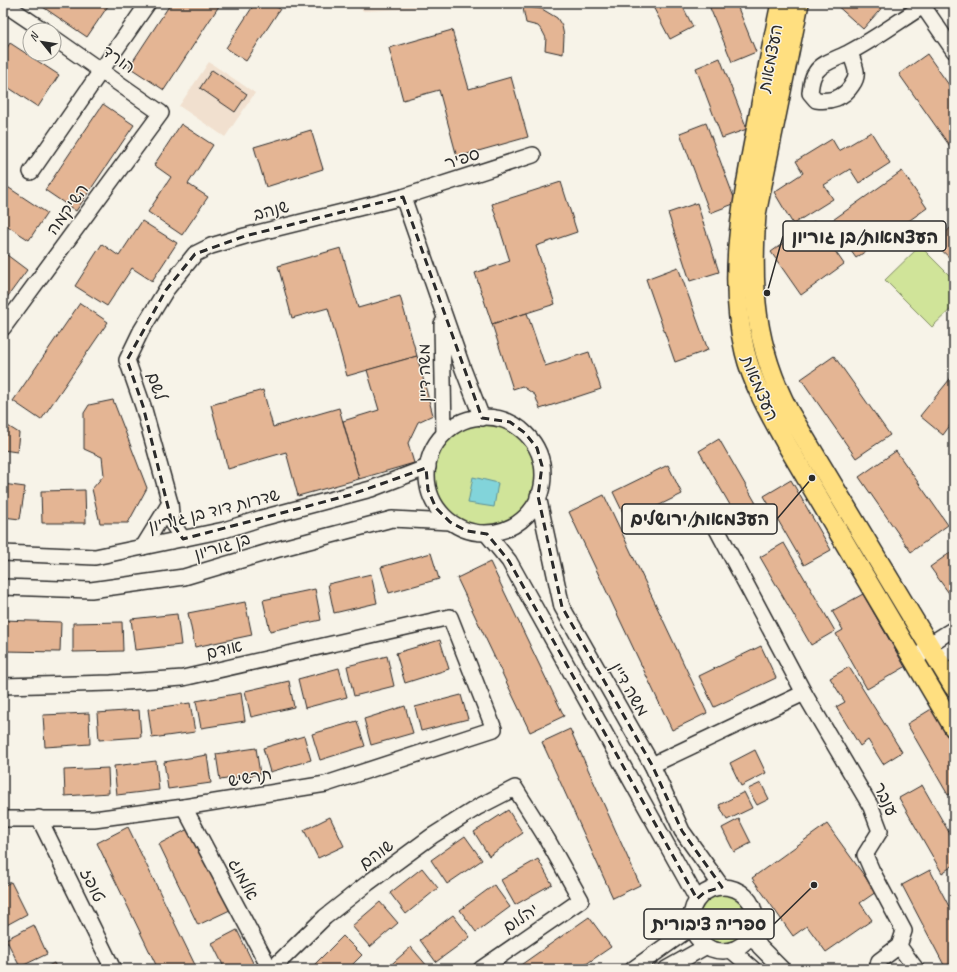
<svg xmlns="http://www.w3.org/2000/svg" width="957" height="972" font-family="Caveat,'Playpen Sans Hebrew',sans-serif">
<rect width="100%" height="100%" fill="#f7f3e8"/>
<filter id="ink" filterUnits="userSpaceOnUse"><feTurbulence type="fractalNoise" baseFrequency=".025" numOctaves="2"/><feDisplacementMap in="SourceGraphic" scale="8" xChannelSelector="R" yChannelSelector="G"/><feConvolveMatrix kernelMatrix="1 2 1 2 8 2 1 2 1" color-interpolation-filters="sRGB"/></filter>
<g filter="url(#ink)">
<g fill="#f1e0cf">
<path d="M350,3H450L442,7L364,11Z"/>
<path d="M209,62L255,93L225,137L179,106Z"/>
</g>
<g fill="#d0e499" stroke="#7e8862">
<path d="M920,246L954,280V306L932,327L885,280Z"/>
<circle cx="485" cy="475" r="55"/>
<circle cx="723" cy="919" r="30"/>
</g>
<path fill="#82d4da" stroke="#5f9094" d="M473,477L498,483L494,507L468,503Z"/>
<g fill="#e4b594" stroke="#2b2b2b">
<path d="M37,3H110L87,37Z"/>
<path d="M171,3H221L164,90L129,67Z"/>
<path d="M255,3H270L280,9L246,61L226,48Z"/>
<path d="M651,3H681L693,27L670,39Z"/>
<path d="M708,3H736L756,52L732,62Z"/>
<path d="M834,3H886L863,29Z"/>
<path d="M527,7L542,9L557,18L562,26L564,36L563,54L545,50L546,38L543,32L538,26L526,23L523,8Z"/>
<path d="M452,30L469,89L511,77L528,137L457,157L439,90L403,100L389,48Z"/>
<path d="M10,43L59,75L38,107L3,84V54Z"/>
<path d="M927,54L954,92V152L899,74Z"/>
<path d="M720,58L747,129L722,138L696,68Z"/>
<path d="M212,70L247,94L235,112L200,88Z"/>
<path d="M103,104L134,125L76,211L45,190Z"/>
<path d="M706,123L736,203L710,213L680,133Z"/>
<path d="M181,124L213,145L188,184L208,197L182,235L148,212L171,177L154,165Z"/>
<path d="M311,130L323,169L266,187L254,147Z"/>
<path d="M871,132L890,163L859,183L850,169L824,185L833,199L793,224L774,192L803,173L796,161L832,139L839,151Z"/>
<path d="M902,171L927,208L856,258L830,222Z"/>
<path d="M561,182L577,232L536,246L555,304L492,324L475,273L510,261L492,204Z"/>
<path d="M3,184L47,213L29,240L3,223Z"/>
<path d="M697,203L719,272L690,281L668,213Z"/>
<path d="M142,221L177,243L152,281L132,268L107,306L75,286L102,244L119,256Z"/>
<path d="M814,221L844,264L801,295L771,252Z"/>
<path d="M954,224V262L935,244Z"/>
<path d="M341,248L358,308L400,296L417,356L347,376L328,308L292,318L278,266Z"/>
<path d="M3,252L27,270L3,303Z"/>
<path d="M678,267L708,350L675,362L646,279Z"/>
<path d="M80,303L108,322L41,420L13,401Z"/>
<path d="M527,313L545,366L589,352L601,389L540,409L535,395L522,386L513,389L492,324Z"/>
<path d="M417,356L433,415L418,422L408,443L414,463L359,479L343,421L379,410L367,370Z"/>
<path d="M834,356L890,435L856,458L801,379Z"/>
<path d="M954,374V420L943,435L920,416Z"/>
<path d="M263,390L273,427L339,408L359,479L298,496L286,452L228,469L211,405Z"/>
<path d="M113,400L147,488L128,523H100L92,489L104,475L102,457L84,449V413L89,405Z"/>
<path d="M3,423L19,433L17,452L3,450Z"/>
<path d="M719,439L765,519L745,531L699,451Z"/>
<path d="M896,451L948,525L911,552L859,477Z"/>
<path d="M668,465L682,494L627,521L613,492Z"/>
<path d="M791,480L831,550L804,565L764,496Z"/>
<path d="M3,484L25,487L20,519L3,517Z"/>
<path d="M85,490L86,523H42L41,491Z"/>
<path d="M604,495L707,713L672,730L569,512Z"/>
<path d="M784,543L835,631L811,645L760,557Z"/>
<path d="M954,550V594L951,596L930,567Z"/>
<path d="M431,553L439,579L389,593L381,567Z"/>
<path d="M490,562L564,716L530,732L457,578Z"/>
<path d="M371,574L377,603L334,613L328,584Z"/>
<path d="M315,589L321,620L270,631L263,600Z"/>
<path d="M863,594L905,667L867,689L836,634L843,630L832,611Z"/>
<path d="M245,602L252,635L195,647L188,613Z"/>
<path d="M177,614L181,645L135,650L131,619Z"/>
<path d="M3,620L61,622L60,652L3,651Z"/>
<path d="M122,622L123,651L73,652V623Z"/>
<path d="M440,640L449,669L405,683L396,653Z"/>
<path d="M761,646L776,678L714,707L699,676Z"/>
<path d="M387,656L394,686L354,696L347,666Z"/>
<path d="M849,667L902,752L883,764L868,740L860,746L836,707L845,702L830,678Z"/>
<path d="M339,668L347,697L305,708L298,679Z"/>
<path d="M289,681L294,707L251,717L245,691Z"/>
<path d="M241,693L245,721L201,728L196,701Z"/>
<path d="M461,695L468,719L421,731L415,707Z"/>
<path d="M190,703L195,732L152,738L148,709Z"/>
<path d="M405,706L413,733L371,745L364,719Z"/>
<path d="M933,708L954,745V792L948,795L907,724Z"/>
<path d="M139,710L141,737L99,740L97,713Z"/>
<path d="M89,713L90,744L45,747L43,715Z"/>
<path d="M357,721L365,746L320,760L312,734Z"/>
<path d="M570,729L640,885L613,898L542,742Z"/>
<path d="M304,736L311,760L270,772L263,748Z"/>
<path d="M256,748L260,774L220,780L216,754Z"/>
<path d="M755,750L766,773L741,786L730,763Z"/>
<path d="M207,755L211,783L168,789L164,762Z"/>
<path d="M156,761L159,790L117,795L114,766Z"/>
<path d="M108,768L109,793L65,796L64,770Z"/>
<path d="M761,783L769,799L757,805L748,789Z"/>
<path d="M922,785L954,841V865L942,873L899,798Z"/>
<path d="M744,792L752,808L727,820L719,805Z"/>
<path d="M508,810L523,833L489,856L474,832Z"/>
<path d="M330,817L344,846L318,858L304,830Z"/>
<path d="M739,819L751,843L734,852L722,828Z"/>
<path d="M827,824L876,892L860,903L872,920L826,952L807,926L793,936L752,878Z"/>
<path d="M128,827L197,969H158L97,843Z"/>
<path d="M190,828L230,910L198,925L159,844Z"/>
<path d="M465,836L482,860L447,884L431,860Z"/>
<path d="M538,859L552,884L515,905L501,880Z"/>
<path d="M422,868L438,888L406,914L390,893Z"/>
<path d="M930,870L954,916V962L945,967L902,885Z"/>
<path d="M11,882L27,914L3,927V886Z"/>
<path d="M494,885L510,907L476,932L460,910Z"/>
<path d="M380,902L398,923L370,947L352,926Z"/>
<path d="M453,915L470,937L436,962L420,940Z"/>
<path d="M589,917L611,947L579,969H515Z"/>
<path d="M34,925L47,954L20,967L6,939Z"/>
<path d="M237,930L256,969H225L212,943Z"/>
<path d="M343,936L362,955L348,969H316L313,966Z"/>
<path d="M411,947L428,967L425,969H386Z"/>
<path d="M54,963L57,969H42Z"/>
</g>
<g fill="none" stroke-linecap="round" stroke-linejoin="round">
<g stroke="#2b2b2b" stroke-width="18">
<g id="minor">
<path d="M3,3L43,30"/>
<path d="M850,53C852,58 855,65 856,71C857,77 855,81 852,85C844,98 830,102 816,100L810,93C811,86 811,78 816,72C822,62 840,58 850,52C875,39 899,21 923,6L954,51"/>
<path d="M31,172L148,3"/>
<path d="M403,197L463,369L482,418"/>
<path d="M442,324L444,434"/>
<path d="M3,328L161,113L54,38"/>
<circle cx="485" cy="475" r="58"/>
<path d="M538,496L562,607L652,765L682,831L722,887"/>
<path d="M712,520L804,693L871,807L880,831L865,855L872,871L904,931L899,946L879,961L877,969"/>
<path d="M487,534L509,561L697,899"/>
<path d="M183,539L172,523L170,503L143,406L127,360L141,331L166,290L195,254L211,246L245,236L403,197L533,155"/>
<path d="M143,547L170,503"/>
<path d="M3,553L95,557L224,530L262,518L371,489L428,467"/>
<path d="M3,587L91,590L184,577L275,550L392,519L450,522"/>
<path d="M937,659L954,648"/>
<path d="M915,663C925,646 937,639 954,629"/>
<path d="M3,686L111,683L183,678L450,617L494,729L326,784L184,807L94,819H3"/>
<path d="M652,765L804,693"/>
<path d="M184,807L270,969"/>
<path d="M39,818L113,969"/>
<circle cx="723" cy="919" r="32"/>
<path d="M752,934L760,947L782,969"/>
<path d="M899,946L916,969"/>
<path d="M731,950L753,969"/>
<path d="M272,969L325,917L368,883L432,836L478,807L515,788L547,839L581,900L481,969"/>
<path d="M633,969L692,927"/>
<path d="M666,969L705,947"/>
</g>
</g>
<g stroke="#2b2b2b" stroke-width="22">
<g id="major">
<path d="M781,3C772,45 764,88 756,131C742,203 727,279 745,352C753,385 771,416 787,445L954,728"/>
<path d="M799,3L756,214C751,288 754,345 789,412L954,687"/>
</g>
</g>
<use href="#minor" stroke="#f7f3e8" stroke-width="15"/>
<use href="#major" stroke="#ffdf80" stroke-width="19"/>
</g>
</g>
<path fill="none" stroke="#2b2b2b" stroke-width="3" stroke-dasharray="8 5" stroke-linejoin="round" d="M403,197L482,418L510,422L525,433L537,448L542,466L538,496L562,607L652,765L682,831L722,887L705,892L697,899L509,561L487,534L467,531L450,522L436,508L428,490L426,468L350,495L183,539L172,523L143,406L127,360L166,290L195,254L245,236Z"/>
<g text-anchor="middle" stroke-width="3" stroke-linejoin="round" paint-order="stroke">
<g font-size="17" fill="#2b2b2b" stroke="#f7f3e8">
<text transform="translate(770 58) rotate(-79)" y="6">העצמאות</text>
<text transform="translate(119 59) rotate(35)" y="6">הורד</text>
<text transform="translate(462 158) rotate(-18)" y="6">ספיר</text>
<text transform="translate(67 209) rotate(-54)" y="6">השיקמה</text>
<text transform="translate(271 210) rotate(-14)" y="6">שנהב</text>
<text transform="translate(424 373) rotate(-91)" y="6">משה דיין</text>
<text transform="translate(157 386) rotate(71)" y="6">לשם</text>
<text transform="translate(760 388) rotate(67)" y="6">העצמאות</text>
<text transform="translate(214 510) rotate(-14)" y="6">שדרות דוד בן גוריון</text>
<text transform="translate(222 546) rotate(-17)" y="6">בן גוריון</text>
<text transform="translate(224 649) rotate(-13)" y="6">אודם</text>
<text transform="translate(630 689) rotate(60)" y="6">משה דיין</text>
<text transform="translate(250 777) rotate(-9)" y="6">תרשיש</text>
<text transform="translate(886 799) rotate(65)" y="6">ענבר</text>
<text transform="translate(376 854) rotate(-36)" y="6">שוהם</text>
<text transform="translate(244 879) rotate(62)" y="6">אלמוג</text>
<text transform="translate(93 885) rotate(64)" y="6">טופז</text>
<text transform="translate(520 918) rotate(-34)" y="6">יהלום</text>
</g>
</g>
<path fill="none" stroke="#2b2b2b" stroke-width="1.5" d="M767 293L783 236M812 478L777 519M814 885L774 924"/>
<g fill="#2b2b2b" stroke="#f7f3e8" stroke-width="1.5">
<circle cx="767" cy="293" r="4"/>
<circle cx="812" cy="478" r="4"/>
<circle cx="814" cy="885" r="4"/>
</g>
<g fill="#f7f3e8" stroke="#2b2b2b" stroke-width="1.5">
<rect x="783" y="221" width="163" height="30" rx="4"/>
<rect x="622" y="504" width="155" height="30" rx="4"/>
<rect x="644" y="909" width="130" height="30" rx="4"/>
</g>
<g font-size="18" text-anchor="middle" font-weight="bold" fill="#2b2b2b">
<text x="865" y="243">העצמאות/בן גוריון</text>
<text x="700" y="525">העצמאות/ירושלים</text>
<text x="709" y="930">ספריה ציבורית</text>
</g>
<rect width="957" height="972" fill="none" stroke="#f7f3e8" stroke-width="16"/>
<rect x="8" y="8" width="941" height="956" fill="none" stroke="#2b2b2b" stroke-width="1.5" filter="url(#ink)"/>
<g transform="translate(42 42) rotate(300)"><circle r="19" fill="#f7f3e8" stroke="#a5a39c"/>
<path d="M0-3L7 15L0 10L-7 15Z" fill="#2b2b2b"/>
<text y="-6" font-size="11" font-weight="bold" text-anchor="middle" fill="#2b2b2b">N</text>
</g>
</svg>
